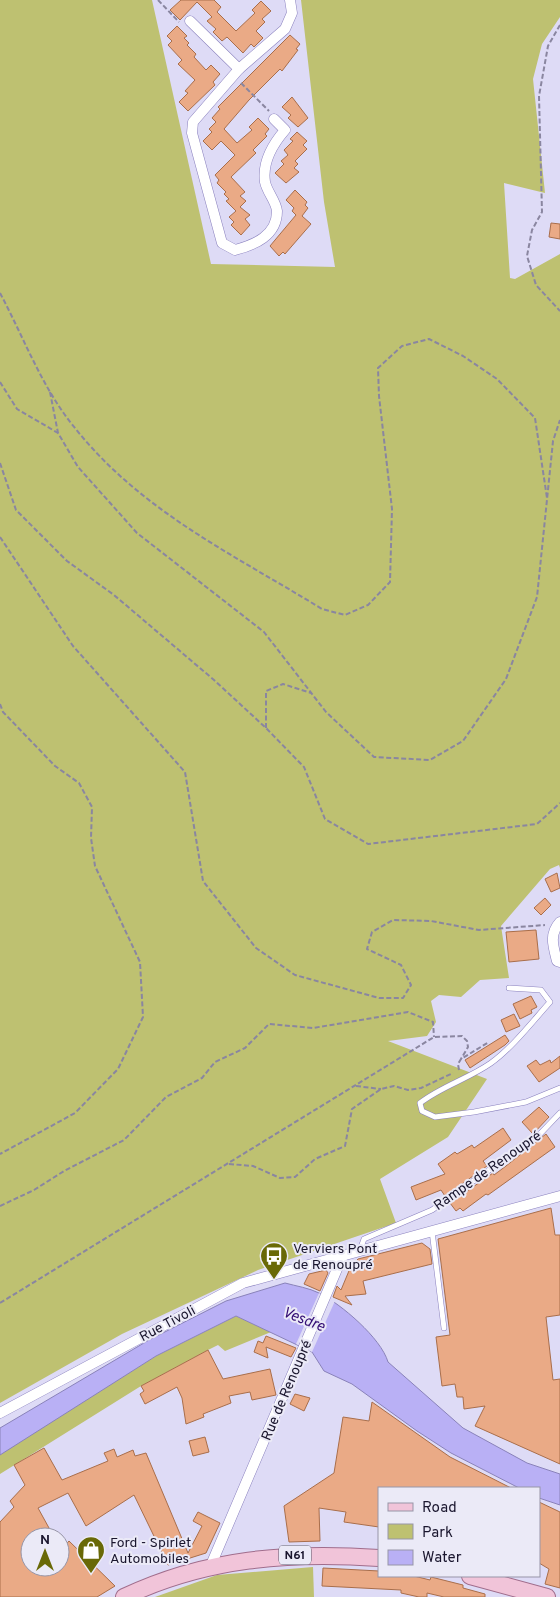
<svg xmlns="http://www.w3.org/2000/svg" width="560" height="1597" font-family="Overpass,sans-serif">
<rect width="100%" height="100%" fill="#dedbf6"/>
<g fill="#bec171">
<path d="M0,0H152L211,264L335,267L324,202L301,0H560V17L542,44L533,79L545,193L504,183L510,278L515,279L560,254V868L559,865L550,869L501,926L509,978L480,980L461,997L439,995L431,1001L436,1022L427,1036L388,1041L487,1079L448,1137L380,1179L396,1223L258,1270L122,1334L0,1403Z"/>
<path d="M236,1316L271,1332L225,1351L218,1345L208,1350L141,1386L0,1474V1455L12,1446L156,1356Z"/>
<path d="M313,1567L314,1597H155L217,1575Z"/>
</g>
<path fill="#b9b0f5" stroke="#8982b9" d="M285,1283C296,1286 309,1288 319,1293C341,1304 381,1338 388,1362L463,1428L527,1463L560,1474V1505L539,1498V1488H519L451,1453L417,1431L352,1384L324,1371L312,1352L236,1316L156,1356L0,1455V1428L149,1340L226,1301Z"/>
<path fill="#dedbf6" d="M319,1293L335,1301L312,1352L296,1344Z"/>
<g fill="#eaaa86" stroke="#a96e4b">
<path d="M181,0H214L221,7L217,12L236,31L255,13L252,10L261,1L271,11L262,19L265,22L256,31L263,38L254,47L251,44L243,53L227,37L222,41L213,32L216,29L207,21L212,17L197,2L180,20L170,10Z"/>
<path d="M177,26L187,36L184,38L189,43L187,45L196,54L194,57L206,70L211,65L220,74L213,82L215,85L188,111L179,102L188,93L185,91L195,80L178,64L182,60L168,45L172,41L167,36Z"/>
<path d="M290,35L300,44L296,49L298,50L282,71L280,69L249,100L224,129L237,143L252,130L249,127L258,118L269,129L265,134L267,136L253,150L256,153L231,177L245,192L240,196L246,201L240,207L250,215L245,219L250,225L241,235L231,225L234,222L229,217L236,211L226,201L229,199L224,194L226,192L217,183L219,180L215,175L235,155L221,141L212,150L203,141L212,132L209,129L216,122L212,118L220,109L218,107Z"/>
<path d="M292,97L308,118L298,127L288,118L291,115L282,107Z"/>
<path d="M297,132L307,141L303,145L307,149L295,161L298,164L294,168L299,172L286,183L275,173L284,164L281,161L288,155L284,150L293,141L290,139Z"/>
<path d="M295,190L307,202L305,205L308,208L302,216L311,224L285,254L283,252L279,256L270,246L296,215L292,211L294,208L286,200Z"/>
<path d="M551,223L560,224V239L549,237Z"/>
<path d="M557,873L560,888L551,892L545,879Z"/>
<path d="M545,898L551,905L541,915L534,908Z"/>
<path d="M536,930L539,959L509,962L506,932Z"/>
<path d="M531,996L537,1007L531,1010L532,1013L520,1019L513,1004Z"/>
<path d="M514,1014L520,1026L506,1032L501,1020Z"/>
<path d="M505,1035L509,1041L505,1045L470,1068L465,1060Z"/>
<path d="M560,1056V1068L539,1082L527,1066L536,1060L540,1065L550,1060L551,1063Z"/>
<path d="M539,1107L549,1117L533,1134L522,1122Z"/>
<path d="M503,1128L511,1140L483,1161L487,1166L445,1196L441,1190L416,1200L411,1187L445,1174L438,1164L455,1152L457,1154L472,1145L474,1148Z"/>
<path d="M546,1134L555,1147L488,1195L486,1194L463,1211L460,1208L456,1211L450,1203L493,1173L494,1175L506,1166Z"/>
<path d="M551,1208L555,1235H560V1315L546,1317L553,1380L560,1379V1464L475,1426L485,1406L464,1409L463,1397H457L455,1384L442,1386L436,1337L450,1335L438,1239Z"/>
<path d="M422,1243L430,1249L432,1264L363,1281L366,1294L345,1296L352,1305L333,1297L337,1286L341,1290L351,1266L358,1259Z"/>
<path d="M326,1270L328,1273L320,1291L304,1284L309,1274Z"/>
<path d="M266,1336L296,1348L291,1357L266,1347L268,1358L254,1352L258,1341L263,1343Z"/>
<path d="M208,1350L223,1379L270,1369L276,1395L252,1400L250,1392L229,1396L231,1403L203,1414L204,1417L186,1424L182,1398L177,1387L145,1404L140,1394L144,1391L141,1386Z"/>
<path d="M295,1394L310,1398L304,1411L290,1404Z"/>
<path d="M372,1402L450,1457L511,1488H379V1527L344,1522L346,1512L319,1508L320,1541L289,1542L284,1506L334,1473L343,1417L369,1421Z"/>
<path d="M205,1437L209,1452L193,1456L189,1441Z"/>
<path d="M44,1448L62,1480L108,1461L104,1453L114,1449L117,1457L133,1450L135,1456L146,1453L188,1553L202,1526L193,1521L198,1512L220,1523L206,1553L168,1565L134,1495L86,1526L68,1493L38,1508L54,1537H30V1556L25,1561L38,1574L44,1567H60V1551L69,1541L115,1586L97,1597H0V1522L14,1507L10,1501L25,1485L14,1465Z"/>
<path d="M539,1502L560,1512V1588L545,1584L549,1569L539,1563Z"/>
<path d="M323,1568L379,1571V1576H414L430,1580L431,1577L463,1585V1588L485,1594V1597H444L427,1593V1597H419L401,1593V1590L322,1586Z"/>
</g>
<g fill="none" stroke-linecap="round" stroke-linejoin="round">
<g stroke="#8a81be" stroke-width="6">
<g id="lane">
<path d="M509,988L541,990L550,1002C533,1021 511,1049 491,1063C468,1079 442,1086 420,1103L422,1111L435,1117L474,1112L526,1102L560,1088"/>
<path d="M432,1231L444,1328"/>
<path d="M360,1250L364,1239L432,1210L539,1135L560,1113"/>
</g>
</g>
<g stroke="#8a81be" stroke-width="11">
<g id="street">
<path d="M190,21L239,69"/>
<path d="M274,119L285,130C272,145 262,162 265,182C267,192 276,201 277,211C277,236 254,245 235,250L222,243L192,133L193,122L239,69L285,29L292,13L290,0"/>
<path d="M560,922C549,934 553,946 557,961L560,962"/>
<path d="M0,1413L243,1283L560,1196"/>
<path d="M211,1565L343,1255"/>
</g>
</g>
<g stroke="#a06d8c" stroke-width="18">
<g id="primary">
<path d="M470,1576L547,1597"/>
<path d="M124,1597C206,1558 289,1552 379,1558"/>
</g>
</g>
<g stroke="#8a86a0" stroke-width="2" stroke-dasharray="5 2.5" stroke-linecap="butt">
<path d="M158,0L179,22"/>
<path d="M560,25L548,46L539,96L542,212L532,230L527,256L536,285L560,311"/>
<path d="M241,83L269,111"/>
<path d="M0,293C23,336 41,385 71,423C138,510 231,553 322,609L345,615L368,605L390,582L392,509L379,396L378,368L402,346L429,339L463,356L497,379L535,418L547,498"/>
<path d="M0,382L17,409L58,433"/>
<path d="M50,392L58,433L78,467L137,533L264,632L326,712L374,757L430,760L463,741L506,679L537,597L553,441L560,420"/>
<path d="M0,463L16,510L67,561L114,595L214,680L266,728L304,767L325,819L368,844L537,824L560,803"/>
<path d="M0,537L73,646L185,772L203,881L256,948L295,975L379,998H403L411,985L401,965L367,949L372,932L393,920L431,921L479,930L545,925"/>
<path d="M0,704L3,712L55,766L79,783L92,807L91,838L95,866L140,962L143,1017L118,1069L75,1113L0,1154"/>
<path d="M266,728V691L283,684L311,693"/>
<path d="M459,1070L458,1064L461,1059L489,1042"/>
<path d="M356,1086L381,1089"/>
<path d="M229,1164L253,1166L280,1178L295,1177L315,1159L345,1146L352,1109L381,1089L394,1086L408,1090L421,1088L453,1073"/>
<path d="M0,1206L34,1190L64,1171L124,1140L166,1097L202,1078L215,1062L245,1048L269,1024L313,1028L408,1012L433,1022L434,1037"/>
<path d="M0,1303L434,1037L462,1036L467,1041L468,1047L461,1059"/>
</g>
<use href="#lane" stroke="#fff" stroke-width="5"/>
<use href="#street" stroke="#fff" stroke-width="10"/>
<use href="#primary" stroke="#f1c4d9" stroke-width="16"/>
</g>
<defs>
<g id="bus-pin" transform="scale(1.4375)"><path d="M0 17L-7.5 6A9.5 9.5 0 1 1 7.5 6Z" fill="#696907" stroke="#ebeaf7"/><path d="M-5-6H5V4H4V6H2V4H-2V6H-4V4H-5ZM-3.5-4V0h7V-4ZM-3.5 1.2v1.5H-2V1.2ZM2 1.2v1.5H3.5V1.2Z" fill="#fff"/></g>
<g id="shop-pin" transform="scale(1.4375)"><path d="M0 17L-7.5 6A9.5 9.5 0 1 1 7.5 6Z" fill="#696907" stroke="#ebeaf7"/><path d="M-5-2.5h2.3a2.7 3.5 0 0 1 5.4 0H5L5.5 6h-11ZM-1.5-2.5h3a1.5 2.3 0 0 0-3 0Z" fill="#fff"/></g>
</defs>
<g fill-rule="evenodd">
<use href="#bus-pin" x="274" y="1256"/>
<use href="#shop-pin" x="91" y="1550"/>
</g>
<g text-anchor="middle" stroke-width="4" stroke-linejoin="round" paint-order="stroke">
<rect fill="#ebeaf7" stroke="#59566a" stroke-width="1" x="279" y="1545.5" width="32" height="19" rx="4"/>
<g font-size="12" font-weight="bold" fill="#1a162e">
<text x="295" y="1559">N61</text>
</g>
<g font-size="14" fill="#1a162e" stroke="#ebeaf7">
<text transform="translate(487 1170) rotate(-35)" y="5">Rampe de Renoupré</text>
<text transform="translate(167 1323) rotate(-28)" y="5">Rue Tivoli</text>
<text transform="translate(286 1390) rotate(-67)" y="5">Rue de Renoupré</text>
</g>
<g font-size="14" fill="#1a162e" stroke="#ebeaf7" text-anchor="start">
<text x="293" y="1253">Verviers Pont<tspan x="293" dy="16">de Renoupré</tspan></text>
<text x="110" y="1547">Ford - Spirlet<tspan x="110" dy="16">Automobiles</tspan></text>
</g>
<g font-size="15" font-style="italic" fill="#340e75" stroke="#ebeaf7">
<text transform="translate(304 1319) rotate(21)" y="5">Vesdre</text>
</g>
</g>
<rect x="378" y="1487" width="162" height="90" fill="#ebeaf7" stroke="#9795a7"/>
<rect x="388" y="1503" width="25" height="8" fill="#f1c4d9" stroke="#9795a7"/>
<text x="422" y="1512" font-size="15" fill="#1a162e">Road</text>
<rect x="388" y="1524" width="25" height="15" fill="#bec171" stroke="#9795a7"/>
<text x="422" y="1537" font-size="15" fill="#1a162e">Park</text>
<rect x="388" y="1550" width="25" height="15" fill="#b9b0f5" stroke="#9795a7"/>
<text x="422" y="1562" font-size="15" fill="#1a162e">Water</text>
<g transform="translate(45 1552)"><circle r="24" fill="#ebeaf7" stroke="#9795a7"/>
<path d="M0-4L9 19L0 12L-9 19Z" fill="#696907"/>
<text y="-8" font-size="14" font-weight="bold" text-anchor="middle" fill="#1a162e">N</text>
</g>
</svg>
